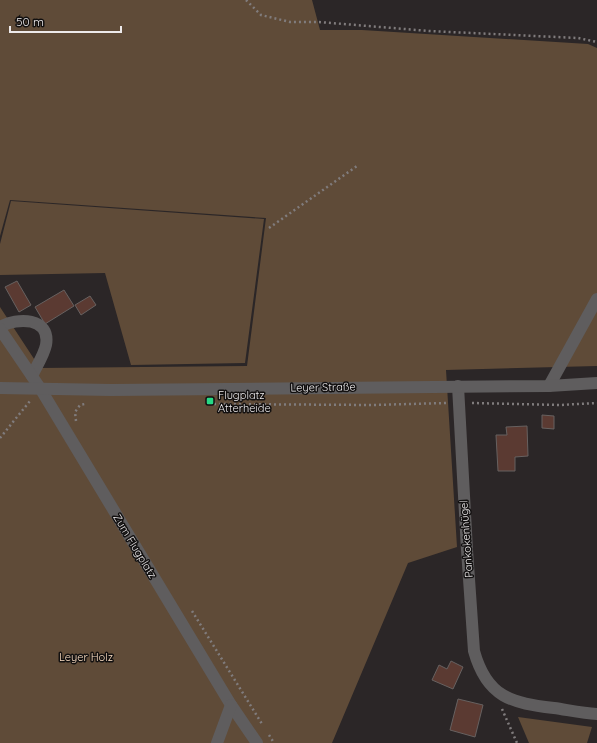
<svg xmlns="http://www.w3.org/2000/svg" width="597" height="743" font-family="Quicksand,sans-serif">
<rect width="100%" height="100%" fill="#2b2627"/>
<g fill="#5f4b38">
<path d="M0,0H312L320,30H362L588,44L597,48V366L446,370L457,547L408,563L332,743H0V307L40,368L247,366L266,218L10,200L0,236Z"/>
<path d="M11,201L264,219L245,363L131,365L105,273L0,275V244Z"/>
<path d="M518,717L592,727L587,743H529Z"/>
</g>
<g fill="#5b3a32" stroke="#676160">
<path d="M17,281L31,305L19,312L5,287Z"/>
<path d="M64,290L74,306L45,324L35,307Z"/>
<path d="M90,296L96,305L81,315L75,305Z"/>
<path d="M542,415L554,416V429L542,428Z"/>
<path d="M527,426L528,456L515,457V471H498L496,435H507L506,427Z"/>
<path d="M451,661L463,667L453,689L432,680L439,665L447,669Z"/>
<path d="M458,699L483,705L475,737L450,730Z"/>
</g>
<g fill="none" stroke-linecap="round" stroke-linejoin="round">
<g stroke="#807c7d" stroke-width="2.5" stroke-dasharray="2 3" stroke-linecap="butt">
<path d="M246,0L261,15L290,22H319L429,31L578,38L597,42"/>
<path d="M269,228L357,166"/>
<path d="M472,403L560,405L597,403"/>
<path d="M214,404L372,405L447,403"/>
<path d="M76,421L75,412L80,405L85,404"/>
<path d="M0,438L30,401"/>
<path d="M192,611L262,724"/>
<path d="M502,709L517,743"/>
<path d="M269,735L274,743"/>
</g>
<g stroke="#5f5d5e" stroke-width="12">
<path d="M0,327C17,317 51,317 46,345C44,355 36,367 32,376"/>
<path d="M0,329L40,388L231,705L257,743"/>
<path d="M458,386L467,550L474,651C487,698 512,703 554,708C568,710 583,713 597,714"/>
<path d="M549,386L597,299"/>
<path d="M0,388L111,390L549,386L597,383"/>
<path d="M217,743L231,705"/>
</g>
</g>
<rect fill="#27d885" stroke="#121010" stroke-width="1.5" x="206" y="397" width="8" height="8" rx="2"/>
<g text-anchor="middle" stroke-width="3" stroke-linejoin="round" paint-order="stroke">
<g font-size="11" fill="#edeaeb" stroke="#121010">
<text transform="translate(323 387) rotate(-1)" y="4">Leyer Straße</text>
<text transform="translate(466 539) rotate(-94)" y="4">Pankokenhügel</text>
<text transform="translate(135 546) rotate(59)" y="4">Zum Flugplatz</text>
</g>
<g font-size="11" fill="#edeaeb" stroke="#121010" text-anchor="start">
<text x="218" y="399">Flugplatz<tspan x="218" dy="13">Atterheide</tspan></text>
</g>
<g font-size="11" fill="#fcdec3" stroke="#121010">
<text x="86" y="661">Leyer Holz</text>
</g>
</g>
<path d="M10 26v6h111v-6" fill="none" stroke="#edeaeb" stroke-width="2"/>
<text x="16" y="26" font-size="12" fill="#edeaeb" stroke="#121010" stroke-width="3" paint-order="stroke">50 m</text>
</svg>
